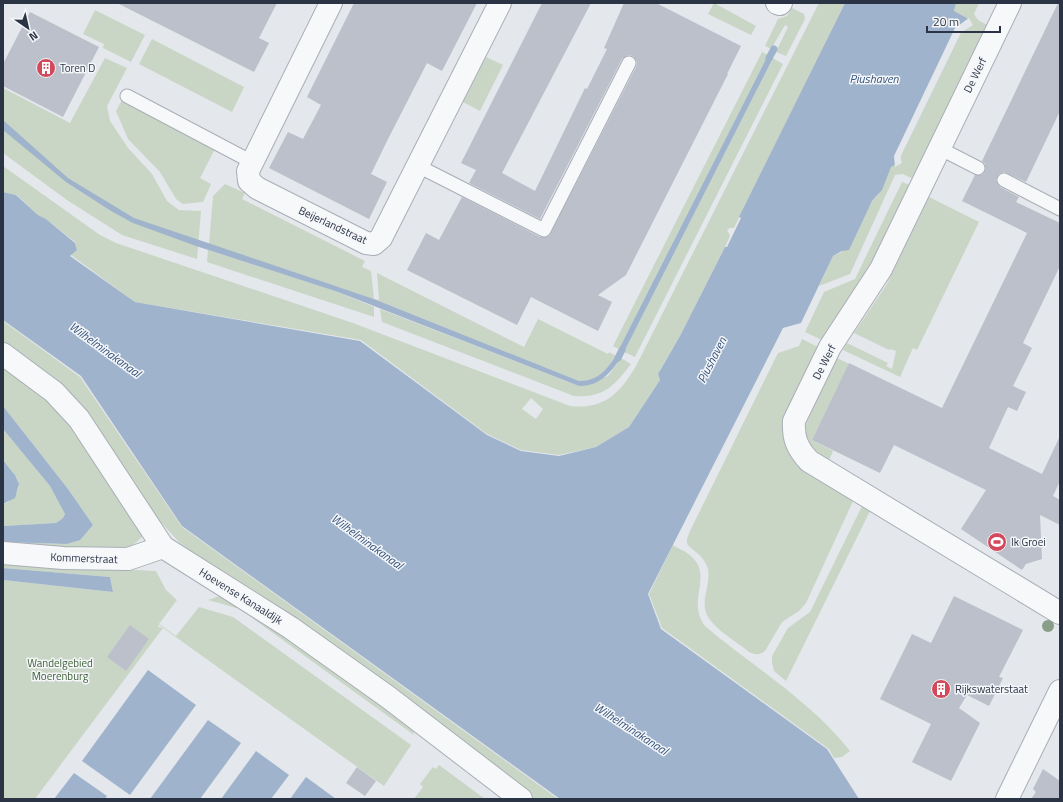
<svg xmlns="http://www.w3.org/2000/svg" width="1063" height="802" font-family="'Titillium Web',sans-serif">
<rect width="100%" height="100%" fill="#e4e7ec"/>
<g fill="#c9d6c5" fill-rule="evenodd">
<path d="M714,3L756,26L751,35L708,14Z"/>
<path d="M819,3H845L734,228H730L727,230L730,236L725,247L680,336L660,370L658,375L660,380L629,427L596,447L559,455L521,450L487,434L361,340L135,302L71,255L77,250L75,242L46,219L38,215L17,195L3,192V166L100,235L116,243L353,323L570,406C604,410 620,393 636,366ZM531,398L543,409L536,419L522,409Z"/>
<path d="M956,3H979L974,14L978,20L989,26L915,180L903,174L895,175L850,274L819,286L833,256L842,252L872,201L878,195L891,167L901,161V156L961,33L971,26L967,18L954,11Z"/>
<path d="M792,8L804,14L805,19L786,56L776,52L788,27L785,25L771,49L765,46L778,19L787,16Z"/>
<path d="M95,10L145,35L131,62L103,48L104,44L83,34Z"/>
<path d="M152,39L244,87L232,112L139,64Z"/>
<path d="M762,52L768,55L619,349L613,346Z"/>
<path d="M486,57L503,65L480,111L463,102Z"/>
<path d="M105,58L127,68L107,106L110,121L128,148L152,174L167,201L179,210L201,211L197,259L122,235L67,200L3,153V88L70,123Z"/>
<path d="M773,58L783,64L635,357L624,352Z"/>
<path d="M122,100L215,149L200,178L211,184L203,202L183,204L176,199L160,172L128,139L116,111Z"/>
<path d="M902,182L912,186L882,249L824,341L805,332L824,292L855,279Z"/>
<path d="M225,184L245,193L242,199L365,261L362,267L371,271L374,299L379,300L377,273L524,347L538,319L608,354L609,352L616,356C606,370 598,381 579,381L374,299L209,244L213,196Z"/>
<path d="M929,197L979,222L917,350L913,348L900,377L843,350L847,343L888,363L886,366L892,369L896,351L890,349L889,350L854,333L887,284Z"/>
<path d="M208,250L338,292L374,307V317L207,262Z"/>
<path d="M380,309L579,386L608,376L621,358L631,364C614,386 604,398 574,396L382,322Z"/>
<path d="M3,321L80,377L182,527L558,799H535L180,543L157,518L103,437L53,380L3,342Z"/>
<path d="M802,339L820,348L785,423L854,499L806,603L799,611L782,622L765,651C760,655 755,655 749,652C736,641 715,630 707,615C700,600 711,585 708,569C704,554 690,550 687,543C686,539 689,534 690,531L778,353L799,346Z"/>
<path d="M837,358L849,364L812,440L833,451L829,460C815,451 800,441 807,422Z"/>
<path d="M3,364L61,411L144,535L131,547L122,551L3,547V542L67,544C80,541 85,534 93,525L68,489L3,406Z"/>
<path d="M3,429L50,486L65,514L63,518L56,523L3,526V504C8,503 10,501 13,497C27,485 12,471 3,460Z"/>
<path d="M863,504L871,509L786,681L774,671L772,663V656L788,628L810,612Z"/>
<path d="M673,545C679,549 686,551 692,557C713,577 686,600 705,626C752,666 812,702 850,751L842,757L834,758L829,749L662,628L649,594Z"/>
<path d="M3,563L156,571L166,590L177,600L159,624L176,636L199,607L233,617L411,745L384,786L159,625L158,627L163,628L35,799H3V580L113,592L110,577L3,568Z"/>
<path d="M225,594L413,729L414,735L240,609L208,600Z"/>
<path d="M439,765L443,768L485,799H414L423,787L420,784L433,767L436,769Z"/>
</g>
<g fill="#9fb4cc">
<path d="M845,3H956L954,11L967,18L971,26L961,33L901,156L902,161L891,167L882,190L872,201L849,250L842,251L833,256L801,323L783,328L648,594L661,629L827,749L859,799H560L182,526L81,376L3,320V192L16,195L38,215L46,219L75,243L77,250L70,256L135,302L360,341L487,435L521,451L559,456L596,447L629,427L660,380L658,374L680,336L725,247H727L741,218L739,217Z"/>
<path d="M768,55L773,58L624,352L619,349Z"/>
<path d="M3,120L68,178L134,218L374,299L579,381C598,381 606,370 616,356L621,358C609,374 600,386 579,386L338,292L196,246L133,223L111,211L66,182L3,130Z"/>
<path d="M3,406L68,489L93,525L80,540L67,544L3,542V526L56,523L63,518L65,514L50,486L3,429Z"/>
<path d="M3,460L15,475L19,484L15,498L3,504Z"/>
<path d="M3,568L110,577L113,592L3,580Z"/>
<path d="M148,670L196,705L130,795L82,761Z"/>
<path d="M208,720L241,743L200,799H150Z"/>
<path d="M256,751L289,775L271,799H221Z"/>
<path d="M74,773L107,796L105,799H54Z"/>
<path d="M306,777L336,799H290Z"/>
</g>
<path fill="#e4e7ec" d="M969,18L973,25L961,33L901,156L902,163L895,167L894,156L955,28Z"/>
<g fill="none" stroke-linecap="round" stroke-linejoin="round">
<g stroke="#9fb4cc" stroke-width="7">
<path d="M769,58L774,49"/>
<path d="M618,358L622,350"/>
</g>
</g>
<g fill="#bbc0ca">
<path d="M117,3H277L259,38L269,43L254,72Z"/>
<path d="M354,3H477L442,71L427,63L388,139L371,174L387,182L369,219L269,168L288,132L303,139L321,105L307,97Z"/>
<path d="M542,3H591L502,173L535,191L585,88L587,89L607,49L604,48L624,3H656L741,46L727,74H728L626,275L598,295L612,302L598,331L531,297L517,325L407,270L426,233L439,240L462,197L540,237L549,236L636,67L637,62L633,56L628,55L622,59L540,219L469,183L476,170L461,163Z"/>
<path d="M1058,3H1060V111L1026,182L1004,172L999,174L996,180L1000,187L1019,197L1016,202L1060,223V266L1023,343L1032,348L1013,386L1026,392L1017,411L1008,407L989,448L1042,474L1060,436V481L1053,496L1060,500V525L1040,515L1042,559L1026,564L1022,570L961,529L986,490L894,445L880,473L812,440L849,363L942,408L1027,233L962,201L975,175H982L985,171V164L982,161Z"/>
<path d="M30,12L99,47L63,117L3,86V64Z"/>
<path d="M954,596L1023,630L999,677L1003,678L989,706L967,695L959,708L980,723L951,781L912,762L931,724L880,699L912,634L931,643Z"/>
<path d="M130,625L149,639L126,671L107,657Z"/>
<path d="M357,767L376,781L365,796L346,783Z"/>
<path d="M1043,769L1060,781V799H1031L1036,792L1033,789Z"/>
</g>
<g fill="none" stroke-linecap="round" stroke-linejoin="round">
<g stroke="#a9aeb7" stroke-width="15">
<g id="service">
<path d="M127,96L252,162"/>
<path d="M939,148L978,168"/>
<path d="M418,166L544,230L629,63"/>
<path d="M1004,180L1060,209"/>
</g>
</g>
<g stroke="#a9aeb7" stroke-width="24">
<g id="minor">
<path d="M331,3L248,171L249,181L257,188L366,243L374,244L381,238L500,3"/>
<path d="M777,3L780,4L781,3"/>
<path d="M1010,3L881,269L830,347L794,421C793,438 797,448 809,461L1060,613"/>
<path d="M3,354L54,392L79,419L163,547L291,628L388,697L521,799"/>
<path d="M3,553L63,558L128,559L163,547"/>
<path d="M1007,799L1060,691"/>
</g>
</g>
<use href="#service" stroke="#f7f8fa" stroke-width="13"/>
<use href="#minor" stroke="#f7f8fa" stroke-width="22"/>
</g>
<circle fill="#899d89" cx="1048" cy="626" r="6"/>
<defs>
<g id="building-disc" transform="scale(1)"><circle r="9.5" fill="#d1495b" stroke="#f4f6f9"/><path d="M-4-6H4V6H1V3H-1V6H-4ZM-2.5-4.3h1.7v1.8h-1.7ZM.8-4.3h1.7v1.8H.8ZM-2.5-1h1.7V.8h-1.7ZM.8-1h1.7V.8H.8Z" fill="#fff"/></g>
<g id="stadium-disc" transform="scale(1)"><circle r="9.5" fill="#d1495b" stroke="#f4f6f9"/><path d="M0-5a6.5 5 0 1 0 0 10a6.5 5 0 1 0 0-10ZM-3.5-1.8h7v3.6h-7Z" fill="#fff"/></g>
</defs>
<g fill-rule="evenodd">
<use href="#building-disc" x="46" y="68"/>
<use href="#stadium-disc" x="997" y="542"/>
<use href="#building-disc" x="941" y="689"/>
</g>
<g text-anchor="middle" stroke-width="3" stroke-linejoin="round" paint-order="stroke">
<g font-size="11" fill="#2b3445" stroke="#f4f6f9" text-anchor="start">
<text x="60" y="72">Toren D</text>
<text x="1011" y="546">Ik Groei</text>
<text x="955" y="693">Rijkswaterstaat</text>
</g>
<g font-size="11" fill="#2b3445" stroke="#f4f6f9">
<text transform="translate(975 75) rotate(-64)" y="4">De Werf</text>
<text transform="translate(333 225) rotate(25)" y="4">Beijerlandstraat</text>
<text transform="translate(824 362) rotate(-63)" y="4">De Werf</text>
<text transform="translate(84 558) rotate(2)" y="4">Kommerstraat</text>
<text transform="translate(241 596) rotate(32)" y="4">Hoevense Kanaaldijk</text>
</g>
<g font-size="11" fill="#3f6138" stroke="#f4f6f9">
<text x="60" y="667">Wandelgebied<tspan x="60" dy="13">Moerenburg</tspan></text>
</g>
<g font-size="12" font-style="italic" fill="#34527a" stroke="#f4f6f9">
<text x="874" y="83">Piushaven</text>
<text transform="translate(105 350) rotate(36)" y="4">Wilhelminakanaal</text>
<text transform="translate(712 360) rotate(-63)" y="4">Piushaven</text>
<text transform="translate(367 542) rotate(36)" y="4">Wilhelminakanaal</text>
<text transform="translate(631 729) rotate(33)" y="4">Wilhelminakanaal</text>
</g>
</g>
<rect width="1063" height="802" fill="none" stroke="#2b3445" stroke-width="8"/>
<g transform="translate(28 28) rotate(146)" stroke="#f4f6f9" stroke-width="3" paint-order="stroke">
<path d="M0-3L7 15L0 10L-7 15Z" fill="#2b3445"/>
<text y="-6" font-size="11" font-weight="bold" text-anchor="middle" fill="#2b3445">N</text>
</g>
<path d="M927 26v6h73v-6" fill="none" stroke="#2b3445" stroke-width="2"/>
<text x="933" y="26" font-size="12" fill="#2b3445" stroke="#f4f6f9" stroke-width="3" paint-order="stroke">20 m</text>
</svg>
